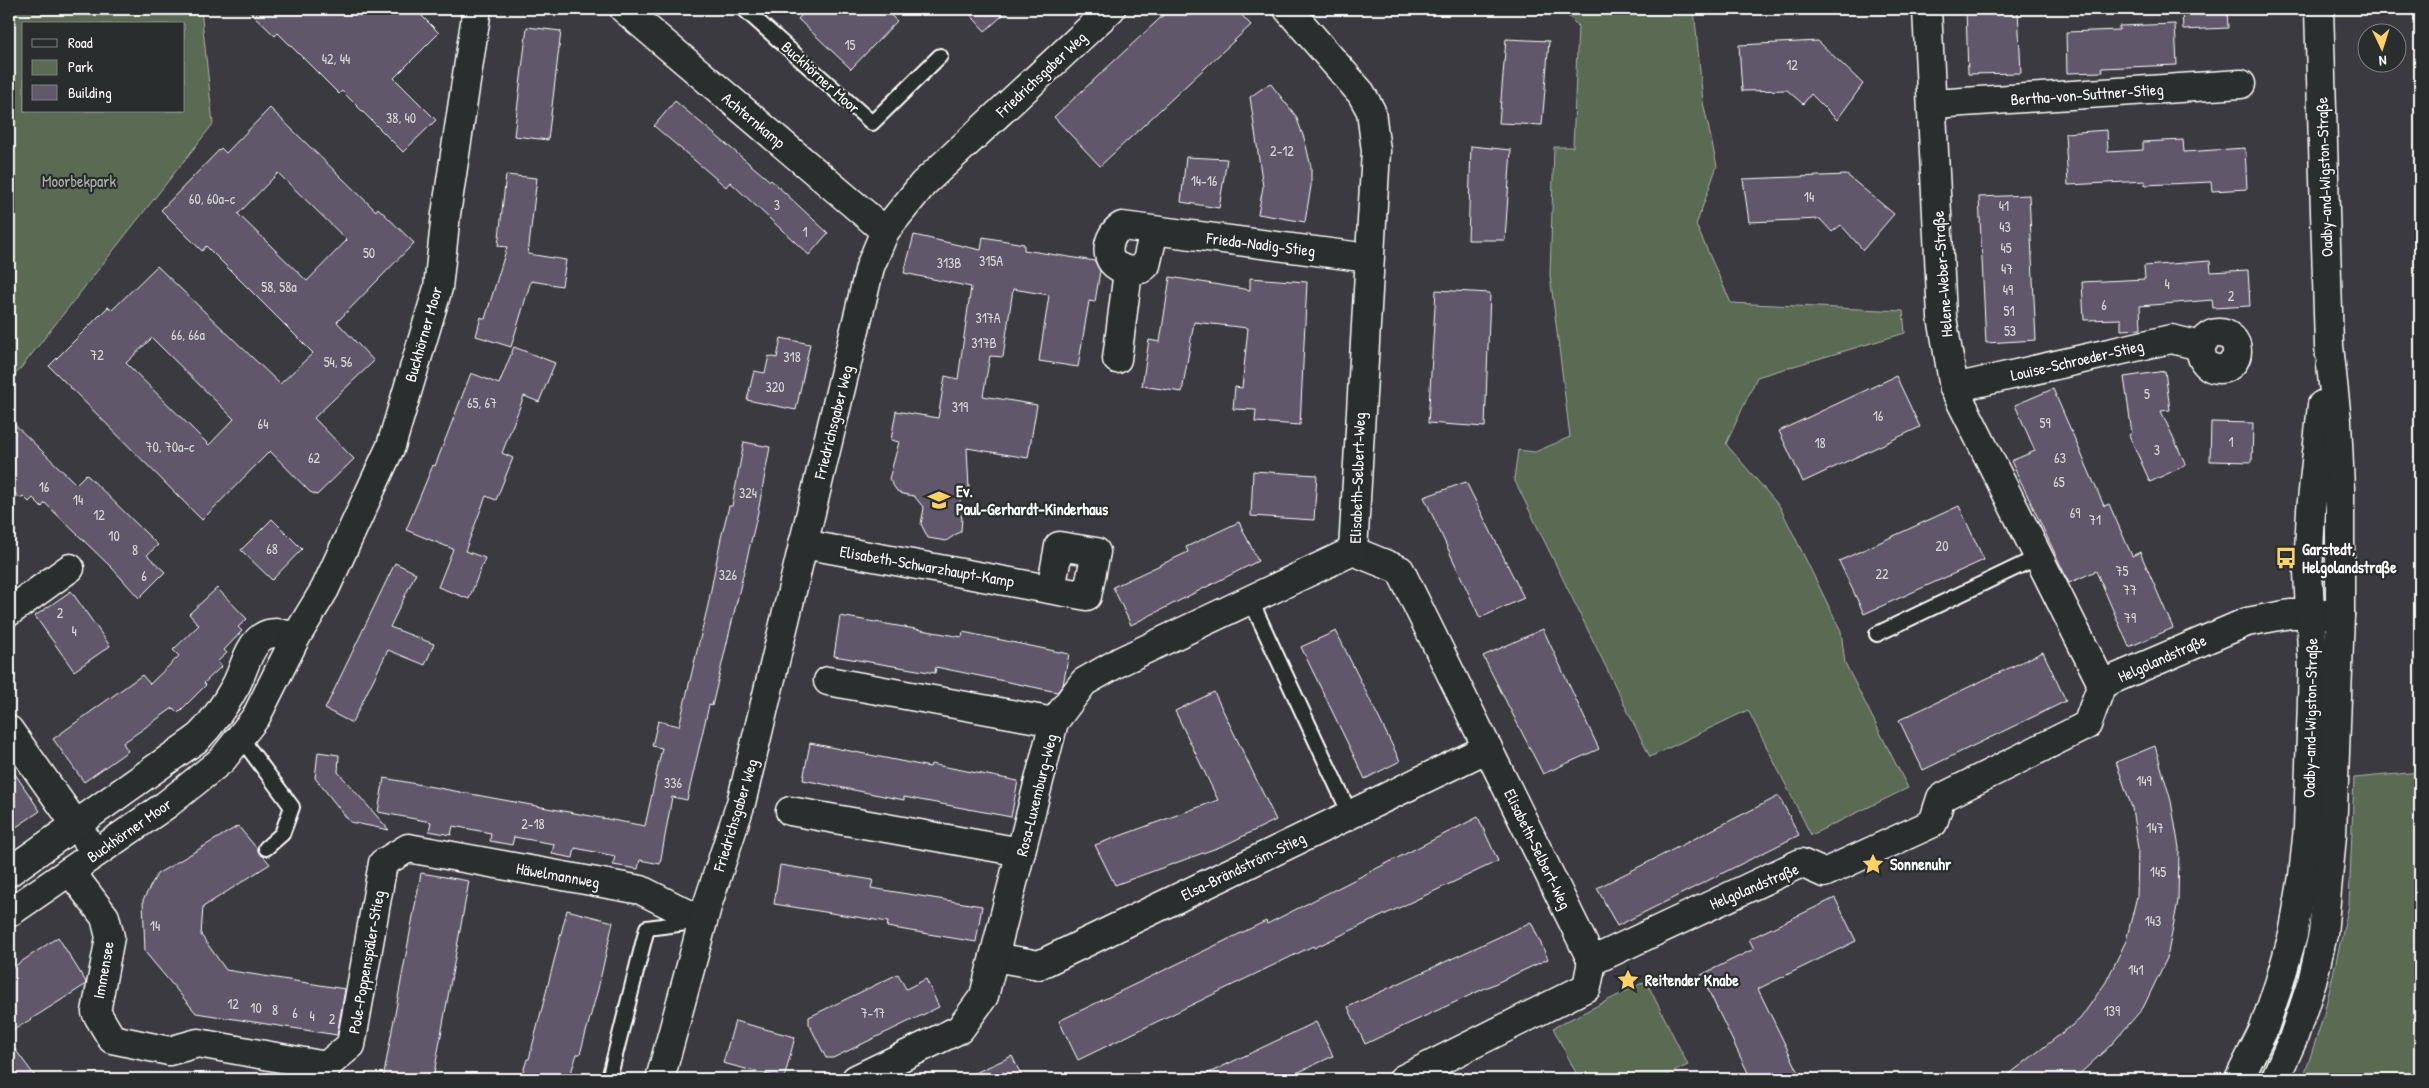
<svg xmlns="http://www.w3.org/2000/svg" width="2429" height="1088" font-family="'Patrick Hand',sans-serif">
<rect width="100%" height="100%" fill="#3a3a40"/>
<filter id="ink" filterUnits="userSpaceOnUse"><feTurbulence type="fractalNoise" baseFrequency=".02" numOctaves="2"/><feDisplacementMap in="SourceGraphic" scale="10" xChannelSelector="R" yChannelSelector="G"/><feConvolveMatrix kernelMatrix="1 2 1 2 8 2 1 2 1" color-interpolation-filters="sRGB"/></filter>
<g filter="url(#ink)">
<g fill="#5a6a53" stroke="#acb4a9" fill-rule="evenodd">
<path d="M9,9H201L213,124L9,383ZM24,24H184V111H24Z"/>
<path d="M1561,9H1694L1703,102L1717,166L1696,225L1731,303L1903,311L1905,333L1757,377L1726,444L1780,507L1841,631L1845,663L1908,788L1811,835L1748,710L1650,757L1514,479L1518,450L1535,452L1570,437L1550,275L1554,147H1573L1578,26Z"/>
<path d="M2420,772V1079H2303L2323,1018L2349,905L2354,778Z"/>
<path d="M2325,861L2308,959L2265,1079H2251Z"/>
<path d="M1646,981L1688,1065L1659,1079H1579L1553,1028Z"/>
</g>
<g fill="#61596a" stroke="#fff" fill-rule="evenodd">
<path d="M247,9H415L439,33L394,78L436,120L403,152L342,91L339,94L278,33L275,36Z"/>
<path d="M807,9H884L897,21L851,69L798,19Z"/>
<path d="M965,9H1010L985,31Z"/>
<path d="M1170,9H1236L1251,25L1100,166L1054,117Z"/>
<path d="M1966,9H2018L2021,73L1968,74Z"/>
<path d="M2182,9H2227L2228,28L2183,30Z"/>
<path d="M2175,24L2177,65L2102,68L2103,72L2067,73L2066,32L2119,30V26Z"/>
<path d="M527,27L561,31L548,140L514,136Z"/>
<path d="M1506,39L1549,41L1542,125L1499,123Z"/>
<path d="M1818,41L1863,84L1837,120L1811,94L1803,104L1787,90L1742,91L1739,45Z"/>
<path d="M1270,83L1296,116L1305,141L1311,167V186L1305,222L1258,214L1263,187L1250,97Z"/>
<path d="M675,101L770,181L771,180L828,233L809,255L730,182L726,187L654,126Z"/>
<path d="M270,108L376,211L378,208L414,243L337,322L374,361L314,418L354,459L317,495L310,492L270,451L202,520L49,366L108,307L112,310L157,266L280,384L313,353L206,246L202,251L161,210L221,148L226,153ZM278,173L347,240L307,281L238,214ZM152,338L234,419L209,445L126,363Z"/>
<path d="M2107,130L2108,152L2143,150V142L2183,140L2184,152L2245,148L2247,189L2212,191L2211,182L2145,185V181L2068,185L2065,133Z"/>
<path d="M1471,146L1511,150L1505,240H1468Z"/>
<path d="M1186,157L1227,159L1219,208L1181,202Z"/>
<path d="M506,175L537,178L528,254L566,260L562,286L531,281L511,347L476,336L481,317L485,319L507,247L498,246Z"/>
<path d="M1847,175L1894,214L1863,250L1841,225L1832,232L1820,219L1749,222L1743,179Z"/>
<path d="M2029,195L2036,340L1986,343L1979,197Z"/>
<path d="M914,235L981,250L983,237L1024,244V250L1095,261L1100,271L1095,302L1089,301L1078,367L1039,361L1049,295L1013,289L1003,357L990,356L983,396L1037,405L1028,458L967,448L969,489L957,505L962,518L961,531L946,541L928,538L921,524L924,508L914,496L903,494L897,491L889,479L899,442L891,440L896,411L938,418L945,376L958,379L971,287L904,273Z"/>
<path d="M2210,261L2211,272L2248,270L2250,306L2213,308L2212,300L2140,306L2141,329L2121,330V319L2084,320L2082,282L2145,279L2144,266Z"/>
<path d="M1170,277L1250,290V278L1307,282L1300,425L1255,422L1256,410L1233,409L1235,387L1242,388L1248,328L1194,322L1182,392L1142,386L1149,340L1160,342Z"/>
<path d="M1436,290L1490,293L1485,427L1428,423Z"/>
<path d="M781,338L810,344L796,410L747,400L754,371L765,373L769,356L777,358Z"/>
<path d="M514,347L555,363L539,402L524,396L502,453L513,458L496,500L486,496L465,551L485,558L469,599L438,587L453,549L406,530L433,465L435,466L471,373L499,384Z"/>
<path d="M2165,371L2170,410L2161,411L2186,465L2150,482L2129,435L2132,433L2124,377Z"/>
<path d="M1896,376L1920,427L1803,482L1779,431Z"/>
<path d="M2053,389L2104,506L2109,504L2132,556L2140,552L2173,628L2129,647L2096,571L2069,583L2011,461L2035,451L2015,405Z"/>
<path d="M9,419L76,484L86,474L158,545L147,555L165,572L139,598L113,569L45,503L42,507L33,498L29,502L23,496L20,498L9,488Z"/>
<path d="M2211,422L2253,423L2252,462L2210,461Z"/>
<path d="M744,442L770,447L758,512L712,706L709,705L687,800L672,797L660,864L640,860L638,869L613,865L615,856L575,848L573,858L552,854L554,844L514,837L512,845L490,841L491,833L453,826L451,835L429,831L431,822L378,812L384,778L645,826L662,748L652,746L658,721L679,726L708,605L721,538L729,506H732Z"/>
<path d="M1253,471L1317,475L1314,520L1251,516Z"/>
<path d="M1466,482L1524,598L1480,618L1424,497Z"/>
<path d="M1959,506L1984,560L1864,614L1839,561Z"/>
<path d="M272,519L302,549L272,580L241,550Z"/>
<path d="M1239,522L1258,561L1131,625L1113,587L1188,552L1186,547Z"/>
<path d="M395,563L416,573L390,627L434,644L425,665L388,650L352,723L325,709Z"/>
<path d="M217,588L247,619L238,627L242,631L224,650L227,653L217,662L222,666L204,683L206,685L178,713L173,708L123,743L128,751L84,782L53,739L142,675L150,684L179,656L173,650L199,625L189,614Z"/>
<path d="M71,591L110,646L74,671L35,616Z"/>
<path d="M840,616L962,637L963,632L1069,654L1063,685L1057,692L936,667L935,673L834,656Z"/>
<path d="M1543,629L1599,749L1543,774L1483,656Z"/>
<path d="M1336,631L1400,761L1365,779L1301,647Z"/>
<path d="M2043,652L2066,701L1923,770L1899,720Z"/>
<path d="M1214,692L1276,820L1225,845L1115,885L1095,845L1218,800L1175,711Z"/>
<path d="M810,743L930,767L931,764L1018,781L1011,817L904,797V800L803,780Z"/>
<path d="M2155,746L2171,801L2179,848L2178,901L2167,958L2143,1008L2111,1045L2074,1079H2003L2080,1019L2106,982L2126,941L2137,896L2138,849L2132,808L2116,762Z"/>
<path d="M318,752L339,755L338,772L389,830L350,822L315,778Z"/>
<path d="M9,765L40,811L9,832Z"/>
<path d="M1779,796L1799,835L1617,926L1597,888Z"/>
<path d="M1478,817L1498,861L1314,948L1313,946L1078,1060L1059,1021L1266,921L1267,924Z"/>
<path d="M238,826L270,864L203,907L201,935L226,970L345,989L337,1035L196,1013L145,952L143,900L157,874Z"/>
<path d="M780,865L873,880L871,888L982,906L976,942L887,927L888,922L774,904Z"/>
<path d="M421,873L469,881L433,1079H383Z"/>
<path d="M1835,898L1856,941L1758,989L1802,1079H1751L1701,975L1754,949L1749,939Z"/>
<path d="M567,910L613,922L598,989L580,1054H577L569,1079H521L527,1059H529Z"/>
<path d="M1531,922L1548,959L1365,1044L1348,1007Z"/>
<path d="M58,937L86,982L85,985L9,1033V970Z"/>
<path d="M898,974L906,989L926,979L939,1007L833,1058H826L809,1024V1017Z"/>
<path d="M735,1021L795,1037L784,1079L723,1063Z"/>
<path d="M1316,1022L1333,1056L1284,1079H1196Z"/>
<path d="M9,1041L37,1079H9Z"/>
<path d="M1012,1056L1023,1079H962Z"/>
</g>
<g fill="none" stroke-linecap="round" stroke-linejoin="round">
<g stroke="#fff" stroke-width="18">
<g id="lane">
<path d="M744,9L872,123L940,56"/>
<path d="M1250,599L1350,814"/>
<path d="M1877,634L2038,557"/>
<path d="M241,738L292,807L282,834L266,848"/>
<path d="M609,1079L647,928L694,922"/>
</g>
</g>
<g stroke="#fff" stroke-width="31">
<g id="street">
<path d="M624,9L885,231"/>
<path d="M1288,9L1361,93L1371,111L1376,151L1353,551L1400,570L1592,961"/>
<path d="M1927,9L1942,317L1954,388L2102,684"/>
<path d="M1933,104L2241,84"/>
<path d="M1128,271C1125,269 1120,268 1117,266C1102,257 1109,233 1122,226L1369,258"/>
<circle cx="2219" cy="351" r="18"/>
<path d="M1117,359L1128,271L1141,269L1146,265L1154,231"/>
<path d="M1954,388L2171,339L2201,346"/>
<path d="M803,544L1087,596L1096,552L1059,546L1051,589"/>
<path d="M9,612L70,568"/>
<path d="M828,681L1054,722"/>
<path d="M9,730L86,839"/>
<path d="M790,811L1021,852"/>
<path d="M70,871L105,917L110,937L96,1012L112,1039L169,1051L198,1043L326,1066"/>
<path d="M9,872L197,739C213,723 225,705 236,685C244,670 248,647 262,637C273,630 285,634 296,637"/>
<path d="M9,913L166,805L222,760L256,717L296,637L325,589L391,446L438,288L446,214L477,9"/>
<path d="M994,957L1039,965L1488,748"/>
<path d="M323,1079L326,1066L351,1045L383,863L408,848L641,890L702,921"/>
<path d="M660,1079L708,903L741,803L870,267L885,231L923,184L1111,9"/>
<path d="M856,1079L960,1029L984,996L1054,722L1084,682L1121,661L1353,551"/>
<path d="M1403,1079L1587,987L1592,961L1801,863L1824,873L1933,823L1941,798L2087,725L2102,684L2247,622L2290,614H2340"/>
</g>
</g>
<g stroke="#fff" stroke-width="31">
<g id="secondary">
<path d="M2239,1079L2263,1031L2279,984L2293,935L2303,876L2308,828L2313,669L2308,572L2311,510L2322,405"/>
<path d="M2275,1079L2293,1039L2312,982L2323,934L2332,835L2340,614V489L2337,421L2329,346L2319,9"/>
</g>
</g>
<use href="#lane" stroke="#2a2d2e" stroke-width="14"/>
<use href="#street" stroke="#2a2d2e" stroke-width="28"/>
<use href="#secondary" stroke="#2a2d2e" stroke-width="28"/>
</g>
</g>
<defs>
<g id="school-bare" transform="scale(1.725)"><path d="M0-5L7-2L0 1L-7-2ZM-4 1L0 2.5L4 1V4Q0 6-4 4Z" fill="#ffd166" stroke="#2a2d2e" stroke-width="2.5" paint-order="stroke"/></g>
<g id="bus-bare" transform="scale(1.725)"><path d="M-5-6H5V4H4V6H2V4H-2V6H-4V4H-5ZM-3.5-4V0h7V-4ZM-3.5 1.2v1.5H-2V1.2ZM2 1.2v1.5H3.5V1.2Z" fill="#ffd166" stroke="#2a2d2e" stroke-width="2.5" paint-order="stroke"/></g>
<g id="sight-bare" transform="scale(1.725)"><path d="M0-6L1.8-2.2L6-1.7L2.9 1.2L3.7 5.4L0 3.3L-3.7 5.4L-2.9 1.2L-6-1.7L-1.8-2.2Z" fill="#ffd166" stroke="#2a2d2e" stroke-width="2.5" paint-order="stroke"/></g>
</defs>
<g fill-rule="evenodd">
<use href="#school-bare" x="939" y="500"/>
<use href="#bus-bare" x="2286" y="558"/>
<use href="#sight-bare" x="1873" y="864"/>
<use href="#sight-bare" x="1628" y="980"/>
</g>
<g text-anchor="middle" stroke-width="4.5" stroke-linejoin="round" paint-order="stroke">
<g font-size="14" fill="#d8d6da">
<text x="850" y="50">15</text>
<text x="336" y="64">42, 44</text>
<text x="1792" y="70">12</text>
<text x="401" y="123">38, 40</text>
<text x="1282" y="156">2-12</text>
<text x="1204" y="186">14-16</text>
<text x="1809" y="202">14</text>
<text x="212" y="204">60, 60a-c</text>
<text x="777" y="210">3</text>
<text x="2004" y="211">41</text>
<text x="2005" y="232">43</text>
<text x="805" y="237">1</text>
<text x="2006" y="253">45</text>
<text x="369" y="258">50</text>
<text x="991" y="266">315A</text>
<text x="949" y="268">313B</text>
<text x="2007" y="274">47</text>
<text x="2167" y="289">4</text>
<text x="279" y="292">58, 58a</text>
<text x="2008" y="295">49</text>
<text x="2231" y="301">2</text>
<text x="2104" y="310">6</text>
<text x="2009" y="316">51</text>
<text x="988" y="323">317A</text>
<text x="2010" y="336">53</text>
<text x="188" y="340">66, 66a</text>
<text x="984" y="348">317B</text>
<text x="97" y="360">72</text>
<text x="792" y="362">318</text>
<text x="338" y="367">54, 56</text>
<text x="775" y="392">320</text>
<text x="2147" y="399">5</text>
<text x="482" y="408">65, 67</text>
<text x="960" y="412">319</text>
<text x="1878" y="421">16</text>
<text x="2045" y="428">59</text>
<text x="263" y="429">64</text>
<text x="2231" y="447">1</text>
<text x="1820" y="448">18</text>
<text x="170" y="452">70, 70a-c</text>
<text x="2157" y="455">3</text>
<text x="314" y="463">62</text>
<text x="2060" y="463">63</text>
<text x="2059" y="487">65</text>
<text x="44" y="492">16</text>
<text x="748" y="498">324</text>
<text x="78" y="505">14</text>
<text x="2075" y="518">69</text>
<text x="99" y="520">12</text>
<text x="2095" y="525">71</text>
<text x="114" y="541">10</text>
<text x="1942" y="551">20</text>
<text x="272" y="554">68</text>
<text x="135" y="555">8</text>
<text x="2122" y="576">75</text>
<text x="1882" y="579">22</text>
<text x="728" y="580">326</text>
<text x="144" y="581">6</text>
<text x="2130" y="595">77</text>
<text x="60" y="618">2</text>
<text x="2130" y="623">79</text>
<text x="74" y="636">4</text>
<text x="2144" y="786">149</text>
<text x="673" y="788">336</text>
<text x="533" y="829">2-18</text>
<text x="2155" y="833">147</text>
<text x="2158" y="877">145</text>
<text x="2153" y="926">143</text>
<text x="155" y="931">14</text>
<text x="2136" y="975">141</text>
<text x="233" y="1009">12</text>
<text x="256" y="1013">10</text>
<text x="275" y="1015">8</text>
<text x="2112" y="1016">139</text>
<text x="295" y="1018">6</text>
<text x="873" y="1018">7-17</text>
<text x="312" y="1021">4</text>
<text x="332" y="1024">2</text>
</g>
<g font-size="16" fill="#fff" stroke="#2a2d2e">
<text transform="translate(1041 74) rotate(-43)" y="6">Friedrichsgaber Weg</text>
<text transform="translate(821 77) rotate(42)" y="6">Buckhörner Moor</text>
<text transform="translate(2087 94) rotate(-4)" y="6">Bertha-von-Suttner-Stieg</text>
<text transform="translate(754 120) rotate(40)" y="6">Achternkamp</text>
<text transform="translate(2324 177) rotate(-92)" y="6">Oadby-and-Wigston-Straße</text>
<text transform="translate(1261 244) rotate(7)" y="6">Frieda-Nadig-Stieg</text>
<text transform="translate(1942 274) rotate(-94)" y="6">Helene-Weber-Straße</text>
<text transform="translate(423 334) rotate(-74)" y="6">Buckhörner Moor</text>
<text transform="translate(2077 360) rotate(-13)" y="6">Louise-Schroeder-Stieg</text>
<text transform="translate(833 422) rotate(-76)" y="6">Friedrichsgaber Weg</text>
<text transform="translate(1357 478) rotate(-88)" y="6">Elisabeth-Selbert-Weg</text>
<text transform="translate(927 566) rotate(10)" y="6">Elisabeth-Schwarzhaupt-Kamp</text>
<text transform="translate(2162 658) rotate(-24)" y="6">Helgolandstraße</text>
<text transform="translate(2310 718) rotate(-89)" y="6">Oadby-and-Wigston-Straße</text>
<text transform="translate(1036 795) rotate(-76)" y="6">Rosa-Luxemburg-Weg</text>
<text transform="translate(735 815) rotate(-73)" y="6">Friedrichsgaber Weg</text>
<text transform="translate(129 830) rotate(-35)" y="6">Buckhörner Moor</text>
<text transform="translate(1538 849) rotate(64)" y="6">Elisabeth-Selbert-Weg</text>
<text transform="translate(1243 866) rotate(-26)" y="6">Elsa-Brändström-Stieg</text>
<text transform="translate(558 875) rotate(10)" y="6">Häwelmannweg</text>
<text transform="translate(1754 886) rotate(-23)" y="6">Helgolandstraße</text>
<text transform="translate(366 962) rotate(-80)" y="6">Pole-Poppenspäler-Stieg</text>
<text transform="translate(103 970) rotate(-80)" y="6">Immensee</text>
</g>
<g font-size="16" fill="#acb4a9" stroke="#2a2d2e">
<text x="79" y="187">Moorbekpark</text>
</g>
<g font-size="16" font-weight="bold" fill="#fff" stroke="#2a2d2e" text-anchor="start">
<text x="956" y="497">Ev.<tspan x="956" dy="18">Paul-Gerhardt-Kinderhaus</tspan></text>
<text x="2302" y="555">Garstedt,<tspan x="2302" dy="18">Helgolandstraße</tspan></text>
<text x="1890" y="870">Sonnenuhr</text>
<text x="1645" y="986">Reitender Knabe</text>
</g>
</g>
<rect width="2429" height="1088" fill="none" stroke="#2a2d2e" stroke-width="30"/>
<rect x="15" y="15" width="2399" height="1058" fill="none" stroke="#fff" stroke-width="2" filter="url(#ink)"/>
<rect x="22" y="22" width="162" height="90" fill="#2a2d2e" stroke="#7f8182"/>
<rect x="32" y="39" width="25" height="8" fill="#2a2d2e" stroke="#7f8182"/>
<text x="68" y="48" font-size="15" fill="#ffffff">Road</text>
<rect x="32" y="60" width="25" height="15" fill="#5a6a53" stroke="#7f8182"/>
<text x="68" y="72" font-size="15" fill="#ffffff">Park</text>
<rect x="32" y="85" width="25" height="15" fill="#61596a" stroke="#7f8182"/>
<text x="68" y="98" font-size="15" fill="#ffffff">Building</text>
<g transform="translate(2382 48) rotate(176)"><circle r="24" fill="#2a2d2e" stroke="#7f8182"/>
<path d="M0-4L9 19L0 12L-9 19Z" fill="#ffd166"/>
<text y="-8" font-size="14" font-weight="bold" text-anchor="middle" fill="#ffffff">N</text>
</g>
</svg>
